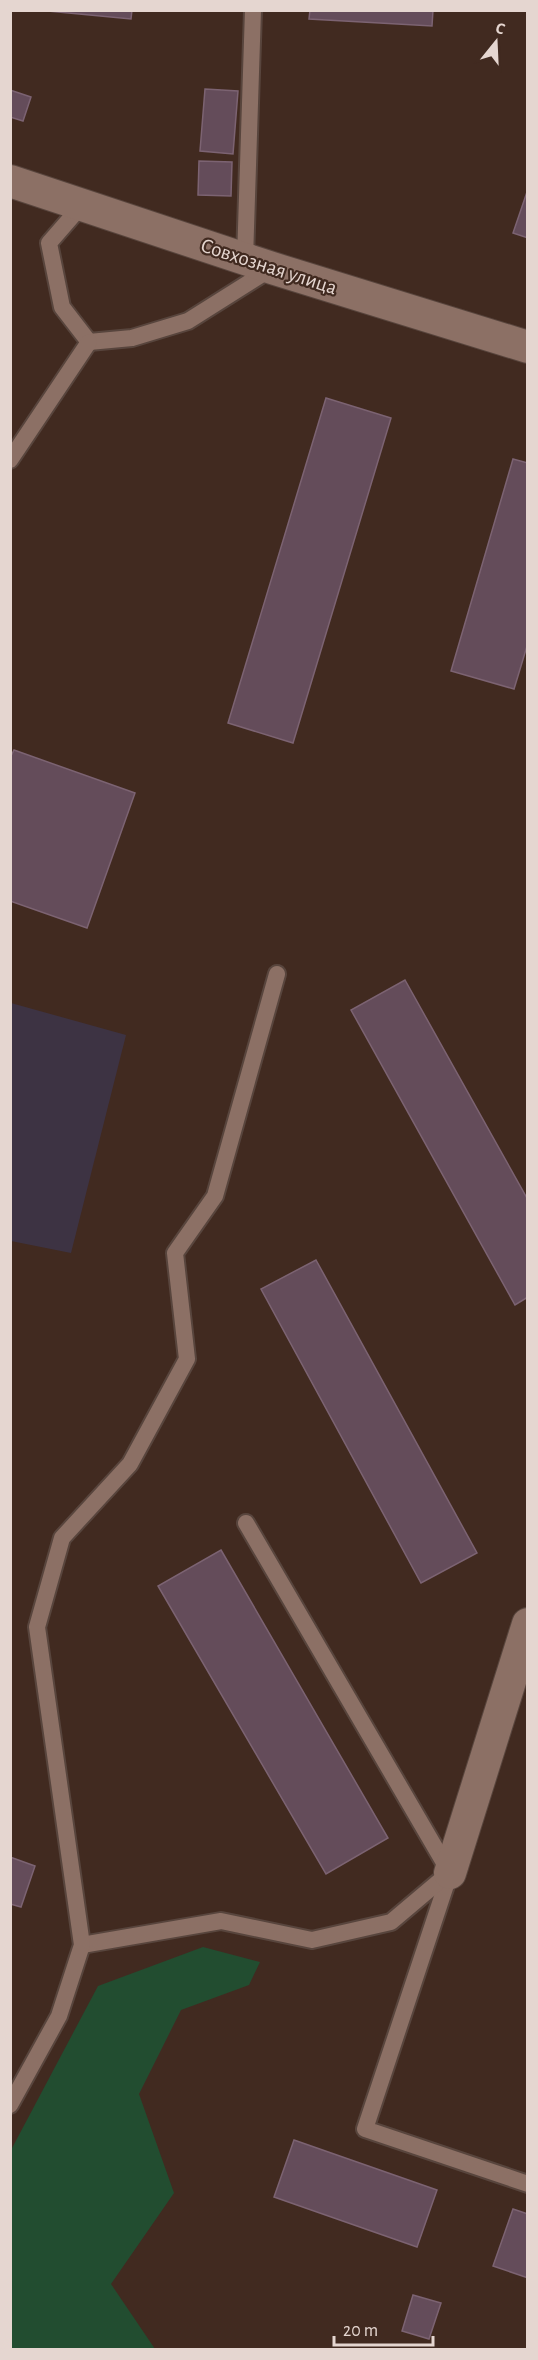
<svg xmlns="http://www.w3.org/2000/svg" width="538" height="2360" font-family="'Alegreya Sans',sans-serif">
<rect width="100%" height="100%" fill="#412a20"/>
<path fill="#3d3343" d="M11,1003L126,1035L71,1253L11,1241Z"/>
<path fill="#224d30" d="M203,1947L260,1962L249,1985L181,2010L139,2094L174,2193L111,2284L155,2349H11V2150L98,1986Z"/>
<g fill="#644c5a" stroke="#7c6372" stroke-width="1.5">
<path d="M37,10H132L131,19Z"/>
<path d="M310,10H433L432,26L309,19Z"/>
<path d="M205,89L238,91L233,154L200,151Z"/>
<path d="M10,90L31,97L23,121L10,117Z"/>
<path d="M199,161L232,162L231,196L198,195Z"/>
<path d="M528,189V238L513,233Z"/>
<path d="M326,398L391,418L293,743L228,723Z"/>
<path d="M513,459L528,463V643L514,689L451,671Z"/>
<path d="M14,750L135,793L87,928L10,901V758Z"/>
<path d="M405,980L528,1200V1297L515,1305L351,1010Z"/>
<path d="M316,1260L477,1553L421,1583L261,1289Z"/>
<path d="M221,1550L388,1838L326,1874L158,1586Z"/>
<path d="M10,1857L35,1866L21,1907L10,1904Z"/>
<path d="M294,2140L437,2190L417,2247L274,2197Z"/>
<path d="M513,2209L528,2214V2278L493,2266Z"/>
<path d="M413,2295L441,2303L429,2339L402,2331Z"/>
</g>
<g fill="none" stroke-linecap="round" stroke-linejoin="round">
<g stroke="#58453d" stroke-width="20">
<g id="lane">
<path d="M82,205L49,243L62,307L89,342L132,338L188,321L272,268"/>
<path d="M245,259L253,10"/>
<path d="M10,460L89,342"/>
<path d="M246,1523L450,1873L365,2129L528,2184"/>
<path d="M82,1945L221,1921L312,1940L391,1922L449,1873"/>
<path d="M10,2105L59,2016L82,1945L37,1627L62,1538L130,1464L187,1359L175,1253L215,1196L277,974"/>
</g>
</g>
<g stroke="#58453d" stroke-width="34">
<g id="street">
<path d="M10,181L272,268L528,347"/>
<path d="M450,1873L528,1624"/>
</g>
</g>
<use href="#lane" stroke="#8c7065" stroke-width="16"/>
<use href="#street" stroke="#8c7065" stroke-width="32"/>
</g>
<g text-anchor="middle" stroke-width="4.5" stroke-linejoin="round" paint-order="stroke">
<g font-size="21" fill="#e5d6d0" stroke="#412a20">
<text transform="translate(269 266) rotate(18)" y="7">Совхозная улица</text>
</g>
</g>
<rect width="538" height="2360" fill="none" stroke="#e5d6d0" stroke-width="24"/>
<g transform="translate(496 42) rotate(18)" stroke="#412a20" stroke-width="4.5" paint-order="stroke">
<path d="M0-4.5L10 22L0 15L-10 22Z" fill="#e5d6d0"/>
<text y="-9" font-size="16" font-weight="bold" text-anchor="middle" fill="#e5d6d0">С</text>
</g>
<path d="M334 2336v9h99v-9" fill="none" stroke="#e5d6d0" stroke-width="3"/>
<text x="343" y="2336" font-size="18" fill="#e5d6d0" stroke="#412a20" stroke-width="4.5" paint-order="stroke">20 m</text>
</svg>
